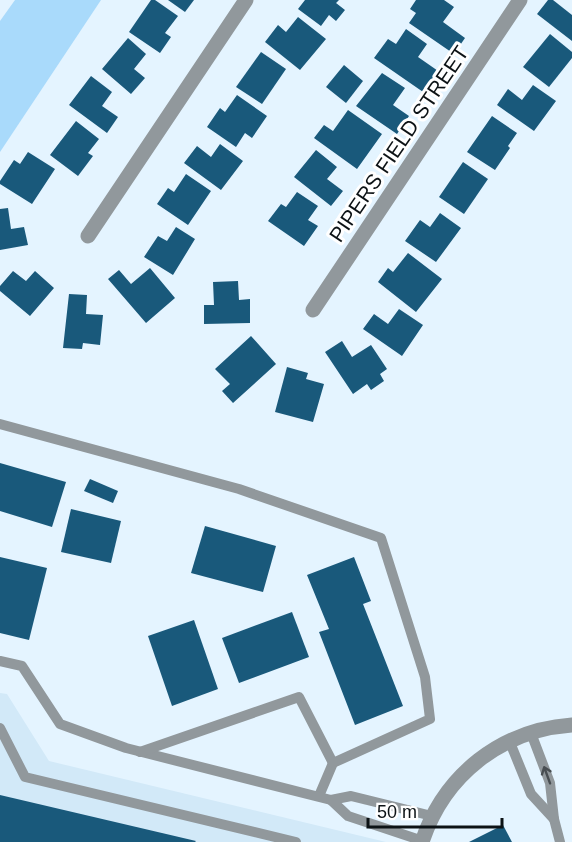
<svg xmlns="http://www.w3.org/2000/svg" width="572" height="842" font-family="Helvetica,sans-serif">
<rect width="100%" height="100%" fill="#e4f4ff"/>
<path fill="#d2e9f8" d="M0,693L7,694L49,761L386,842H0Z"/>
<path fill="#a9dafb" d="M15,0H101L0,152V21Z"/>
<g fill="#19597b">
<path d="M151,0H155L178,16L165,33L171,37L160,53L129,32Z"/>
<path d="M168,0H194L185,12Z"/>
<path d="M305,0H339L336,3L345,10L336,21L329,15L321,26L298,9Z"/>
<path d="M416,0H444L454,7L443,22L465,38L454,54L409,23L416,13L410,9Z"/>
<path d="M548,0H553L572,15V41L537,14Z"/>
<path d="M298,17L326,39L300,70L265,42L278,25L286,32Z"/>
<path d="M406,29L427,44L418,57L441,73L426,94L374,58L388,39L396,44Z"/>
<path d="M550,34L572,52V58L549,87L523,67Z"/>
<path d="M128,38L146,54L134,69L145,78L131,94L102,69Z"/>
<path d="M261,52L286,69L262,104L236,87Z"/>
<path d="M344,65L363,81L346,103L326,87Z"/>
<path d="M382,73L405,88L393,105L409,116L397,134L356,106Z"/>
<path d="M91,76L112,92L102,106L118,117L107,133L69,105Z"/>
<path d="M533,85L556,101L534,131L497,105L508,89L522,100Z"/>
<path d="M237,95L267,116L252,138L245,133L236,147L207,127L220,108L225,112Z"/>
<path d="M348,110L382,134L357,169L314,138L324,125L333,131Z"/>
<path d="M492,116L517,133L508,146L510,148L495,170L467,152Z"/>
<path d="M76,121L99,139L88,153L93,156L78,176L50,155Z"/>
<path d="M220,144L243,161L221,190L184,163L197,146L211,157Z"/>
<path d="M316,150L337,167L327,179L343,191L331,206L294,177Z"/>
<path d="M28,152L55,169L32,204L0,184V181L14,160L20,164Z"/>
<path d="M463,162L488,179L464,214L439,197Z"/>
<path d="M186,174L211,191L188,225L157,204L168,188L174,192Z"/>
<path d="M297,192L318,206L308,220L318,226L304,246L268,221L281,204L286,207Z"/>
<path d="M8,208L11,229L24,227L28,245L0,250V209Z"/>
<path d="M440,213L461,228L436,262L405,241L420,220L430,227Z"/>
<path d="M176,227L195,239L173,275L144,257L158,236L167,241Z"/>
<path d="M408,253L442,279L416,312L378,282L388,268L393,272Z"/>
<path d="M150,268L175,298L146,323L108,279L119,270L131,284Z"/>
<path d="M13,271L26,281L35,271L54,288L30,316L0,291V286Z"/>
<path d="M238,281L239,300L250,299V323L204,324V305H214L213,282Z"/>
<path d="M69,294L87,295L86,314L103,315L100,345L83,343L82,349L63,348Z"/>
<path d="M399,309L423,325L402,356L363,329L374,314L388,324Z"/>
<path d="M251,336L276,364L233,403L222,391L230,384L215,369Z"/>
<path d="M342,341L352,357L371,345L387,369L380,374L384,381L371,390L367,384L353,394L325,352Z"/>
<path d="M287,367L308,373L306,379L324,384L313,422L275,412Z"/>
<path d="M0,463L66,482L52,527L0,511Z"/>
<path d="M90,479L118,491L113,503L84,491Z"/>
<path d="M71,509L121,521L111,563L61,552Z"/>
<path d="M205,526L276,546L263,592L191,573Z"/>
<path d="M0,557L47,568L29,640L0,633Z"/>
<path d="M354,557L371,601L363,604L403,706L355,725L319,632L329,629L307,575Z"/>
<path d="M292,612L309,657L239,683L222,638Z"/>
<path d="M194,620L218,689L172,706L148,636Z"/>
<path d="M0,795L196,841L195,842H0Z"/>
<path d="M503,825L512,842H469Z"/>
</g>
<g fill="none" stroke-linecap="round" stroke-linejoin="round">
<g stroke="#91989c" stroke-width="10">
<path d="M0,424L239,489L381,538L425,677L430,719L333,763L319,796"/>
<path d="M0,661L22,666L60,724L126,748L331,800L351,796L432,816"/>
<path d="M0,728L25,777L296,842"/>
<path d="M531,733L550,783L554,819L560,842"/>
<path d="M509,740L531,794L554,819"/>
<path d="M140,752L299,697L333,763"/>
<path d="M331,800L348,816L423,841"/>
</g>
<g stroke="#91989c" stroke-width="15">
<path d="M88,236L246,0"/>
<path d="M313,310L520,0"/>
<path d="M422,842C444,775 501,730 572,725"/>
</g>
</g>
<defs><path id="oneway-shaft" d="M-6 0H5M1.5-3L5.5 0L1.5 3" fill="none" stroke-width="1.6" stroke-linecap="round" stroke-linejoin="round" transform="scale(1.5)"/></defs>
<use stroke="#484e52" href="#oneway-shaft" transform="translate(547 775) rotate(-110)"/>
<g text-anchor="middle" stroke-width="6" stroke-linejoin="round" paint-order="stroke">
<g font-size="21" fill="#0c1215" stroke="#fff">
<text transform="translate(399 144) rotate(-56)" y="7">PIPERS FIELD STREET</text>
</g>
</g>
<path d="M368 818v9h134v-9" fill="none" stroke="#0c1215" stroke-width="3"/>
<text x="377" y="818" font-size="18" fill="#0c1215" stroke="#ffffff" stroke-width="4.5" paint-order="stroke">50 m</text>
</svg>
